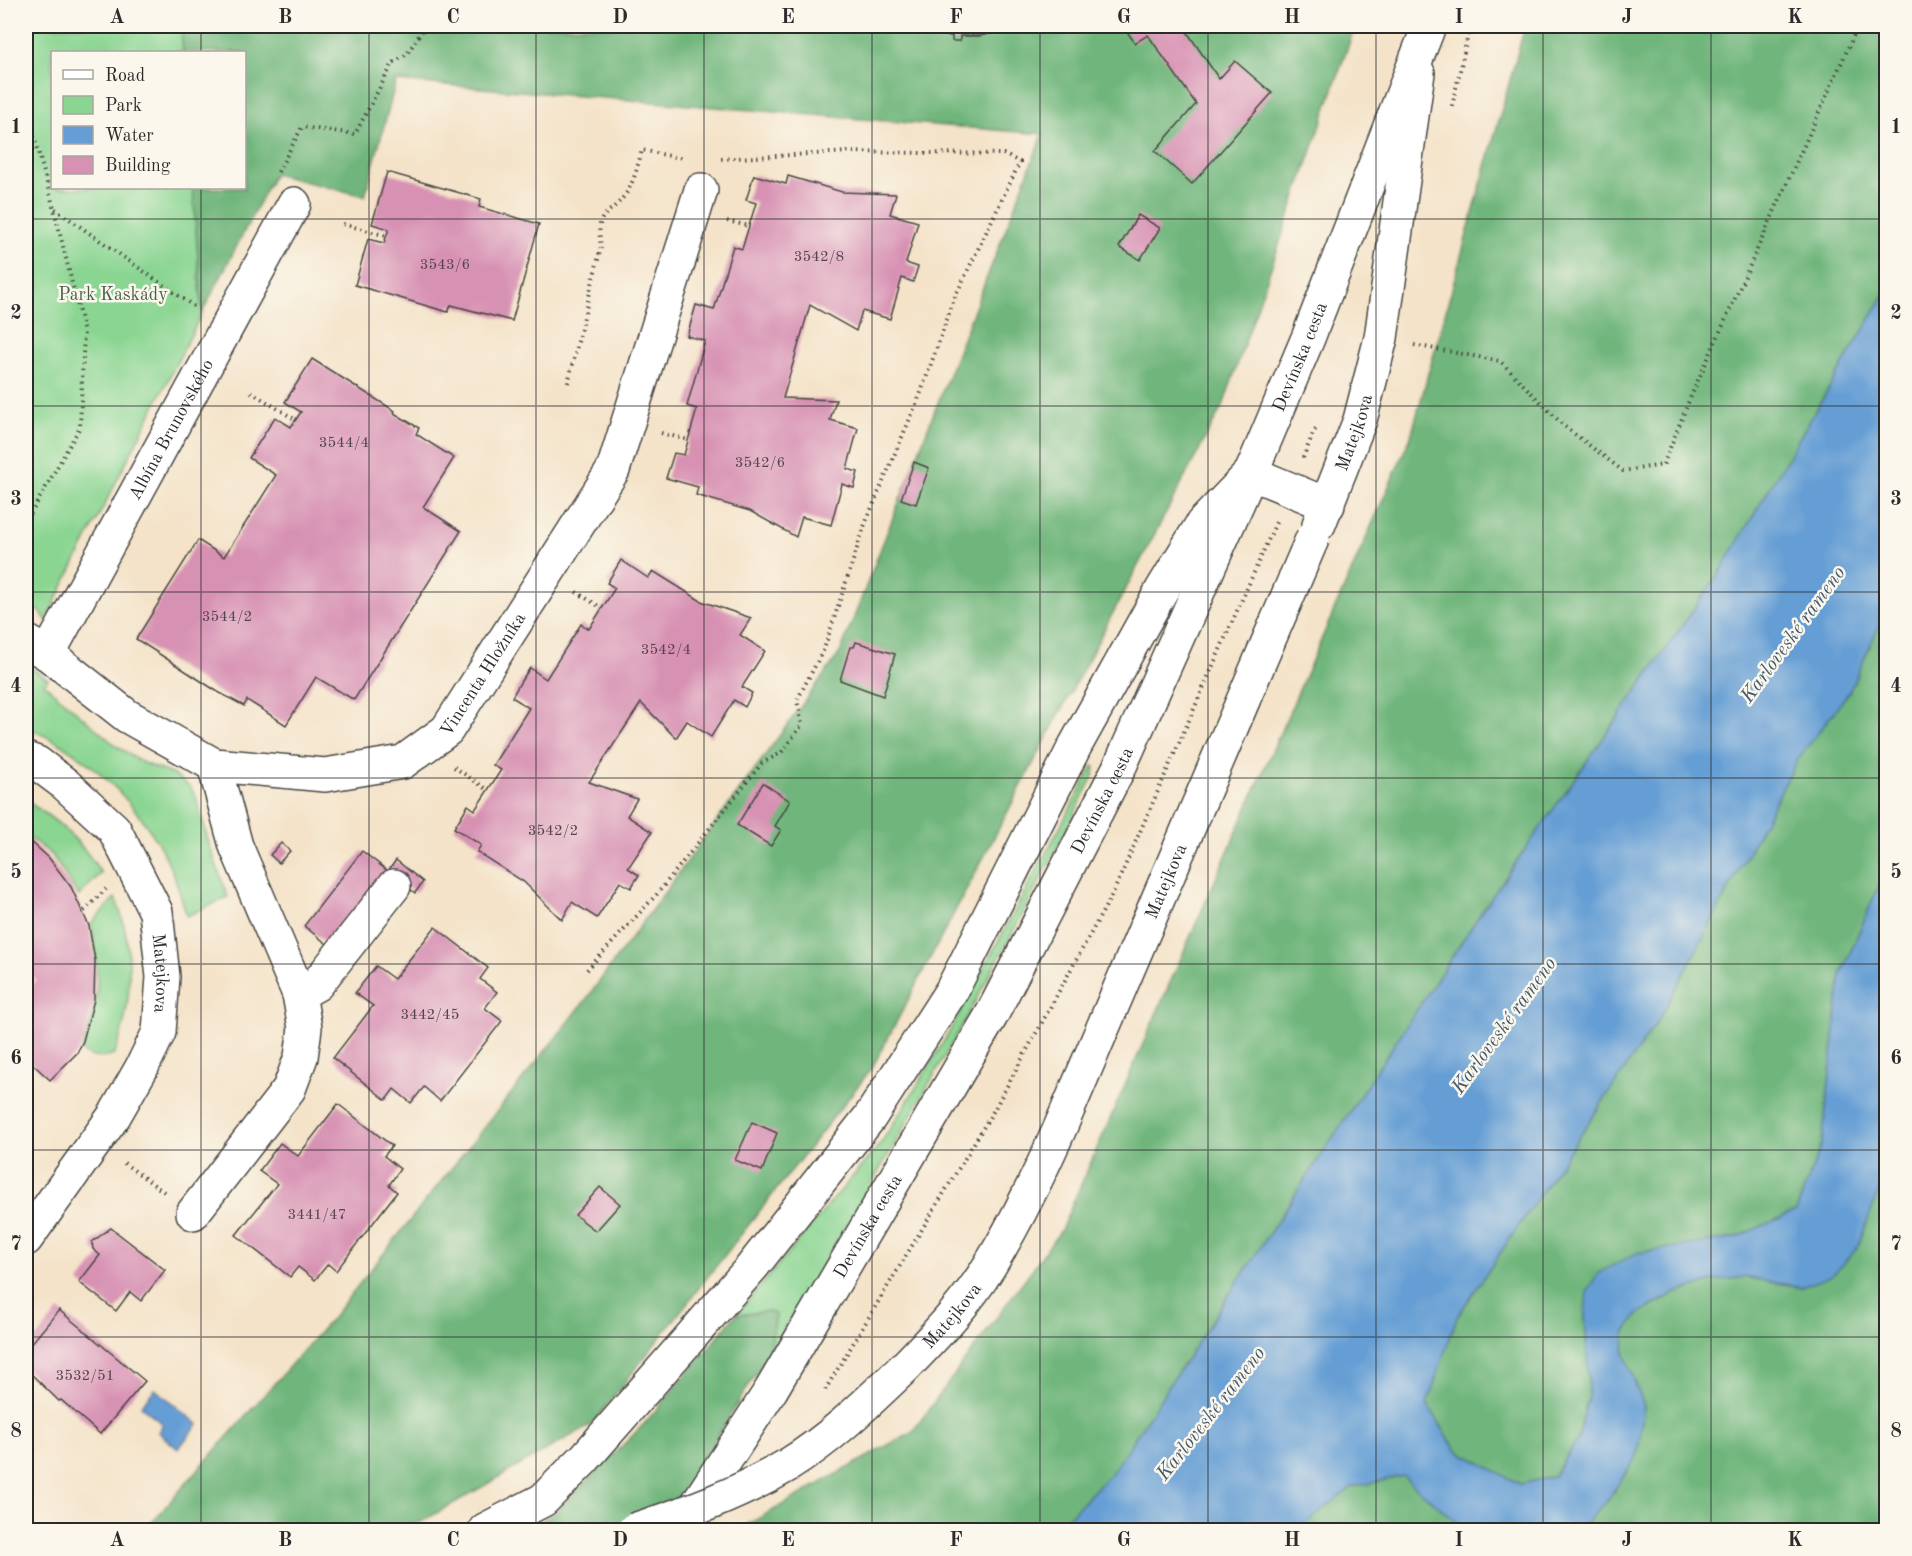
<svg xmlns="http://www.w3.org/2000/svg" width="1912" height="1556" font-family="'Old Standard TT',serif">
<rect width="100%" height="100%" fill="#fbf7ec"/>
<filter id="ink" filterUnits="userSpaceOnUse"><feTurbulence type="fractalNoise" baseFrequency=".0167" numOctaves="2"/><feDisplacementMap in="SourceGraphic" scale="12" xChannelSelector="R" yChannelSelector="G"/><feConvolveMatrix kernelMatrix="1 2 1 2 8 2 1 2 1" color-interpolation-filters="sRGB"/></filter>
<filter id="wash" filterUnits="userSpaceOnUse"><feTurbulence type="fractalNoise" baseFrequency=".008" numOctaves="4" result="noise"/><feDisplacementMap in="SourceGraphic" scale="24" xChannelSelector="R" yChannelSelector="G"/><feGaussianBlur stdDeviation="1.35" result="paint"/><feColorMatrix in="noise" values="0 0 0 0 0 0 0 0 0 0 0 0 0 0 0 0 0 1.4 0 .05"/><feComposite in="paint" operator="in"/></filter>
<g filter="url(#wash)">
<rect width="100%" height="100%" fill="#f4e3c9"/>
<g fill="#8ad592" stroke="#5a805e" stroke-width="1.5">
<path d="M26,26H181L183,52H52V188H193L202,313L46,620L39,610H26Z"/>
<path d="M26,665L48,679L44,684L115,745L143,763L174,775L190,787L196,797L210,847L228,897L187,916C181,899 177,880 169,864C142,807 86,749 26,728Z"/>
<path d="M1093,766L1095,767L1094,774C996,973 886,1164 769,1353L776,1315H736L881,1143L906,1104L947,1036Z"/>
<path d="M26,801C58,820 81,841 101,873L79,896L52,855L26,835Z"/>
<path d="M115,898C135,944 133,1009 114,1055C101,1059 93,1059 81,1051C100,1004 101,972 91,924Z"/>
</g>
<g fill="#6fb67c" stroke="#4d7054" stroke-width="1.5">
<path d="M181,26H1355L1224,403L872,1068L592,1424L421,1522L391,1530H145L333,1317L585,1001L840,653L1043,134L396,81L365,196L274,174L202,313L193,188H244V52H183Z"/>
<path d="M1525,26H1886V292L1720,572L1484,908L1113,1471L1056,1530H738L913,1431L1061,1230L1411,436Z"/>
<path d="M1886,610V868L1841,975L1822,1144L1796,1211L1735,1238L1637,1253L1585,1314L1589,1392L1578,1439L1553,1477L1520,1484L1456,1450L1427,1403L1457,1317L1662,1014L1798,759L1849,692Z"/>
<path d="M1886,1151V1530H1571L1587,1522L1609,1498L1637,1456L1644,1406L1624,1353L1625,1333L1638,1314L1673,1294L1713,1281L1745,1277L1801,1287L1879,1190Z"/>
<path d="M768,1311L776,1315L769,1353L691,1478L654,1530H594L592,1521L557,1530L541,1528L543,1520L555,1513L646,1422L736,1315Z"/>
<path d="M1403,1476L1466,1530H1298L1352,1487Z"/>
</g>
<g fill="#659ed4" stroke="#486480" stroke-width="1.5">
<path d="M1886,292V610L1849,692L1798,759L1662,1014L1457,1317L1427,1404L1456,1450L1520,1484L1553,1477L1578,1439L1589,1392L1585,1314L1587,1292L1598,1273L1637,1253L1735,1238L1796,1211L1822,1144L1841,975L1886,868V1151L1879,1190L1858,1247L1833,1275L1801,1287L1745,1277L1713,1281L1673,1294L1638,1314L1625,1333L1624,1353L1644,1406L1637,1456L1609,1498L1587,1522L1571,1530H1466L1403,1476L1352,1487L1298,1530H1056L1113,1471L1484,908L1720,572Z"/>
<path d="M155,1389L198,1424L178,1449L158,1432L163,1424L141,1406Z"/>
</g>
<g id="blocks">
<g fill="#d791b3">
<path d="M932,26H996L993,33L980,36H960V41H952V36L932,35Z"/>
<path d="M1123,26H1183L1219,79L1235,61L1272,93L1192,184L1155,151L1196,104L1148,35L1135,43Z"/>
<path d="M387,172L481,199L479,207L539,224L512,321L451,305L448,312L355,285L368,239L384,243L389,229L372,224Z"/>
<path d="M754,175L786,184L788,176L842,192L896,194L890,214L918,222L906,263L918,267L913,282L902,278L890,319L862,311L856,331L810,305L783,398L836,400L830,420L858,428L847,469L858,472L854,488L842,484L831,525L802,517L796,537L750,511L696,495L698,487L666,478L674,453L684,455L697,409L687,406L705,341L687,336L696,305L714,310L733,246L742,249L756,203L746,200Z"/>
<path d="M1138,215L1160,228L1140,260L1119,247Z"/>
<path d="M312,359L395,411L394,413L419,428L416,434L454,458L423,507L461,531L354,700L316,677L286,725L247,700L244,706L218,692L136,639L198,540L224,557L276,475L249,458L275,417L291,427L301,412L285,402Z"/>
<path d="M914,462L929,468L916,504L901,499Z"/>
<path d="M621,560L648,578L653,571L701,601L751,618L740,635L765,651L742,687L752,693L745,707L734,700L711,737L687,721L676,738L641,703L589,782L637,799L627,816L652,832L628,868L639,875L631,888L620,882L597,918L572,902L562,920L524,882L477,852L481,845L454,828L468,805L475,810L501,770L493,765L529,708L512,697L521,681L530,668L546,679L581,624L589,629L615,588L607,583Z"/>
<path d="M856,642L895,654L883,696L840,680L850,647H854Z"/>
<path d="M763,783L790,801L775,826L781,830L771,846L737,825Z"/>
<path d="M26,837L49,858L71,887L89,926L95,960L94,1000L83,1041L77,1053L50,1080L26,1058V991L36,980L26,970Z"/>
<path d="M281,843L290,851L279,863L270,855Z"/>
<path d="M362,851L389,872L331,947L304,926Z"/>
<path d="M396,860L423,882L415,893L388,871Z"/>
<path d="M435,927L488,968L480,979L497,992L485,1008L502,1021L440,1101L424,1087L411,1103L394,1089L386,1100L333,1058L373,1006L355,993L376,966L394,979Z"/>
<path d="M338,1104L392,1146L384,1156L400,1169L389,1185L397,1192L336,1271L328,1264L315,1280L298,1267L290,1277L236,1235L277,1184L259,1171L280,1143L298,1156Z"/>
<path d="M752,1122L777,1133L762,1171L735,1160Z"/>
<path d="M600,1187L620,1204L596,1231L575,1215Z"/>
<path d="M111,1228L165,1270L141,1301L130,1292L116,1311L79,1282L100,1255L93,1249L92,1242Z"/>
<path d="M59,1310L145,1381L100,1434L61,1400L59,1401L26,1369V1350Z"/>
</g>
</g>
</g>
<g filter="url(#ink)">
<use href="#blocks" fill-opacity="0" stroke="#494743" stroke-width="1.5"/>
<g fill="none" stroke-linecap="round" stroke-linejoin="round">
<g stroke="#494743" stroke-width="36">
<g id="minor">
<path id="s1" d="M1319,524L1360,420L1381,338L1418,73"/>
<path id="s2" d="M26,641L48,654L127,716L214,765L325,775L403,762L447,730L613,470L701,190"/>
<path id="s3" d="M48,654L294,204"/>
<path id="s4" d="M26,759L37,763L65,784L114,829L156,912L163,977L159,1032L141,1069L114,1116L26,1239"/>
<path d="M299,994L317,984L394,886"/>
<path d="M193,1213L289,1089L301,1057L305,1028L299,994L236,846L214,765"/>
<path d="M485,1530L543,1500L584,1459L752,1267L870,1117L952,990L1075,746L1163,588L1202,524L1251,473L1328,505"/>
</g>
</g>
<g stroke="#494743" stroke-width="36">
<g id="tertiary">
<path id="s5" d="M684,1524L771,1390L991,1016L1120,766L1251,473L1308,338L1429,26"/>
</g>
</g>
<g stroke="#494743" stroke-width="4" stroke-dasharray="1.5 4.5" stroke-linecap="butt">
<path d="M1452,106L1470,26"/>
<path d="M26,107L54,209L84,332L80,427L26,522"/>
<path d="M278,172L302,127L355,134L393,63L407,54L425,26"/>
<path d="M55,209L196,308"/>
<path d="M727,221L749,226"/>
<path d="M343,224L387,236"/>
<path d="M1414,345L1500,361L1564,426L1623,471L1663,465L1691,396L1858,26"/>
<path d="M568,383L601,247C595,209 607,219 625,195C634,183 638,164 642,150L684,159"/>
<path d="M251,392L296,420"/>
<path d="M661,433L688,440"/>
<path d="M1303,458L1314,431L1318,427"/>
<path d="M26,559V563"/>
<path d="M576,592L602,608"/>
<path d="M26,593L33,608"/>
<path d="M454,767L488,790"/>
<path d="M84,911L106,889"/>
<path d="M587,970L657,894L762,763L781,753L802,725L797,700L824,649L865,524L920,395L954,299L1020,162L1003,154L849,152L718,159"/>
<path d="M124,1163L164,1192"/>
<path d="M825,1390L994,1110L1114,891L1277,520"/>
</g>
<use href="#minor" stroke="#fff" stroke-width="33"/>
<use href="#tertiary" stroke="#fff" stroke-width="33"/>
<g stroke="#494743" stroke-width="36" stroke-linecap="butt">
<g id="minor-bridge">
<path id="s6" d="M634,1530C687,1513 739,1494 788,1465C832,1438 869,1401 906,1366C936,1335 968,1302 990,1265C1017,1221 1039,1175 1060,1128L1313,537"/>
</g>
</g>
<use href="#minor-bridge" stroke="#fff" stroke-width="33"/>
</g>
</g>
<path fill="none" stroke="#2b2b2b" stroke-width="1.5" stroke-opacity="0.55" d="M201,26V52M369,26V1530M536,26V1530M704,26V1530M872,26V1530M1040,26V1530M1208,26V1530M1376,26V1530M1543,26V1530M1711,26V1530M201,188V1530M26,219H1886M26,406H1886M26,592H1886M26,778H1886M26,964H1886M26,1150H1886M26,1337H1886"/>
<g text-anchor="middle" stroke-width="5" stroke-linejoin="round" paint-order="stroke">
<g font-size="15" fill="#56444d">
<text x="819" y="261">3542/8</text>
<text x="445" y="269">3543/6</text>
<text x="344" y="447">3544/4</text>
<text x="760" y="467">3542/6</text>
<text x="227" y="621">3544/2</text>
<text x="666" y="654">3542/4</text>
<text x="553" y="835">3542/2</text>
<text x="430" y="1019">3442/45</text>
<text x="317" y="1219">3441/47</text>
<text x="85" y="1380">3532/51</text>
</g>
<g font-size="18" fill="#485e4a" stroke="#fbf7ec">
<text x="113" y="300">Park Kaskády</text>
</g>
<g font-size="18" fill="#2b2b2b" stroke="#fbf7ec">
<text dy="6" stroke="none"><textPath href="#s5" startOffset="1322">Devínska cesta</textPath></text>
<text dy="6" stroke="none"><textPath href="#s3" startOffset="256">Albína Brunovského</textPath></text>
<text dy="6" stroke="none"><textPath href="#s1" startOffset="98">Matejkova</textPath></text>
<text dy="6" stroke="none"><textPath href="#s2" startOffset="537">Vincenta Hložníka</textPath></text>
<text dy="6" stroke="none"><textPath href="#s5" startOffset="836">Devínska cesta</textPath></text>
<text dy="6" stroke="none"><textPath href="#s6" startOffset="876">Matejkova</textPath></text>
<text dy="6" stroke="none"><textPath href="#s4" startOffset="268">Matejkova</textPath></text>
<text dy="6" stroke="none"><textPath href="#s5" startOffset="350">Devínska cesta</textPath></text>
<text dy="6" stroke="none"><textPath href="#s6" startOffset="390">Matejkova</textPath></text>
</g>
<g font-size="20" font-style="italic" fill="#42596f" stroke="#fbf7ec">
<text transform="translate(1792 634) rotate(-54)" y="7">Karloveské rameno</text>
<text transform="translate(1503 1025) rotate(-54)" y="7">Karloveské rameno</text>
<text transform="translate(1210 1413) rotate(-52)" y="7">Karloveské rameno</text>
</g>
</g>
<rect width="1912" height="1556" fill="none" stroke="#fbf7ec" stroke-width="66"/>
<rect x="51" y="51" width="195" height="138" fill="#fbf7ec" stroke="#a8a59f" stroke-width="1.5"/>
<rect x="63" y="70" width="30" height="9" fill="#ffffff" stroke="#a8a59f" stroke-width="1.5"/>
<text x="105" y="81" font-size="18" fill="#2b2b2b">Road</text>
<rect x="63" y="96" width="30" height="18" fill="#8ad592" stroke="#a8a59f" stroke-width="1.5"/>
<text x="105" y="111" font-size="18" fill="#2b2b2b">Park</text>
<rect x="63" y="126" width="30" height="18" fill="#659ed4" stroke="#a8a59f" stroke-width="1.5"/>
<text x="105" y="141" font-size="18" fill="#2b2b2b">Water</text>
<rect x="63" y="156" width="30" height="18" fill="#d791b3" stroke="#a8a59f" stroke-width="1.5"/>
<text x="105" y="171" font-size="18" fill="#2b2b2b">Building</text>
<rect x="33" y="33" width="1846" height="1490" fill="none" stroke="#2b2b2b" stroke-width="2"/>
<g font-size="20" text-anchor="middle" font-weight="bold" fill="#2b2b2b">
<text x="117" y="23">A</text>
<text x="285" y="23">B</text>
<text x="453" y="23">C</text>
<text x="620" y="23">D</text>
<text x="788" y="23">E</text>
<text x="956" y="23">F</text>
<text x="1124" y="23">G</text>
<text x="1292" y="23">H</text>
<text x="1459" y="23">I</text>
<text x="1627" y="23">J</text>
<text x="1795" y="23">K</text>
<text x="16" y="133">1</text>
<text x="1896" y="133">1</text>
<text x="16" y="319">2</text>
<text x="1896" y="319">2</text>
<text x="16" y="505">3</text>
<text x="1896" y="505">3</text>
<text x="16" y="692">4</text>
<text x="1896" y="692">4</text>
<text x="16" y="878">5</text>
<text x="1896" y="878">5</text>
<text x="16" y="1064">6</text>
<text x="1896" y="1064">6</text>
<text x="16" y="1250">7</text>
<text x="1896" y="1250">7</text>
<text x="16" y="1437">8</text>
<text x="1896" y="1437">8</text>
<text x="117" y="1546">A</text>
<text x="285" y="1546">B</text>
<text x="453" y="1546">C</text>
<text x="620" y="1546">D</text>
<text x="788" y="1546">E</text>
<text x="956" y="1546">F</text>
<text x="1124" y="1546">G</text>
<text x="1292" y="1546">H</text>
<text x="1459" y="1546">I</text>
<text x="1627" y="1546">J</text>
<text x="1795" y="1546">K</text>
</g>
</svg>
